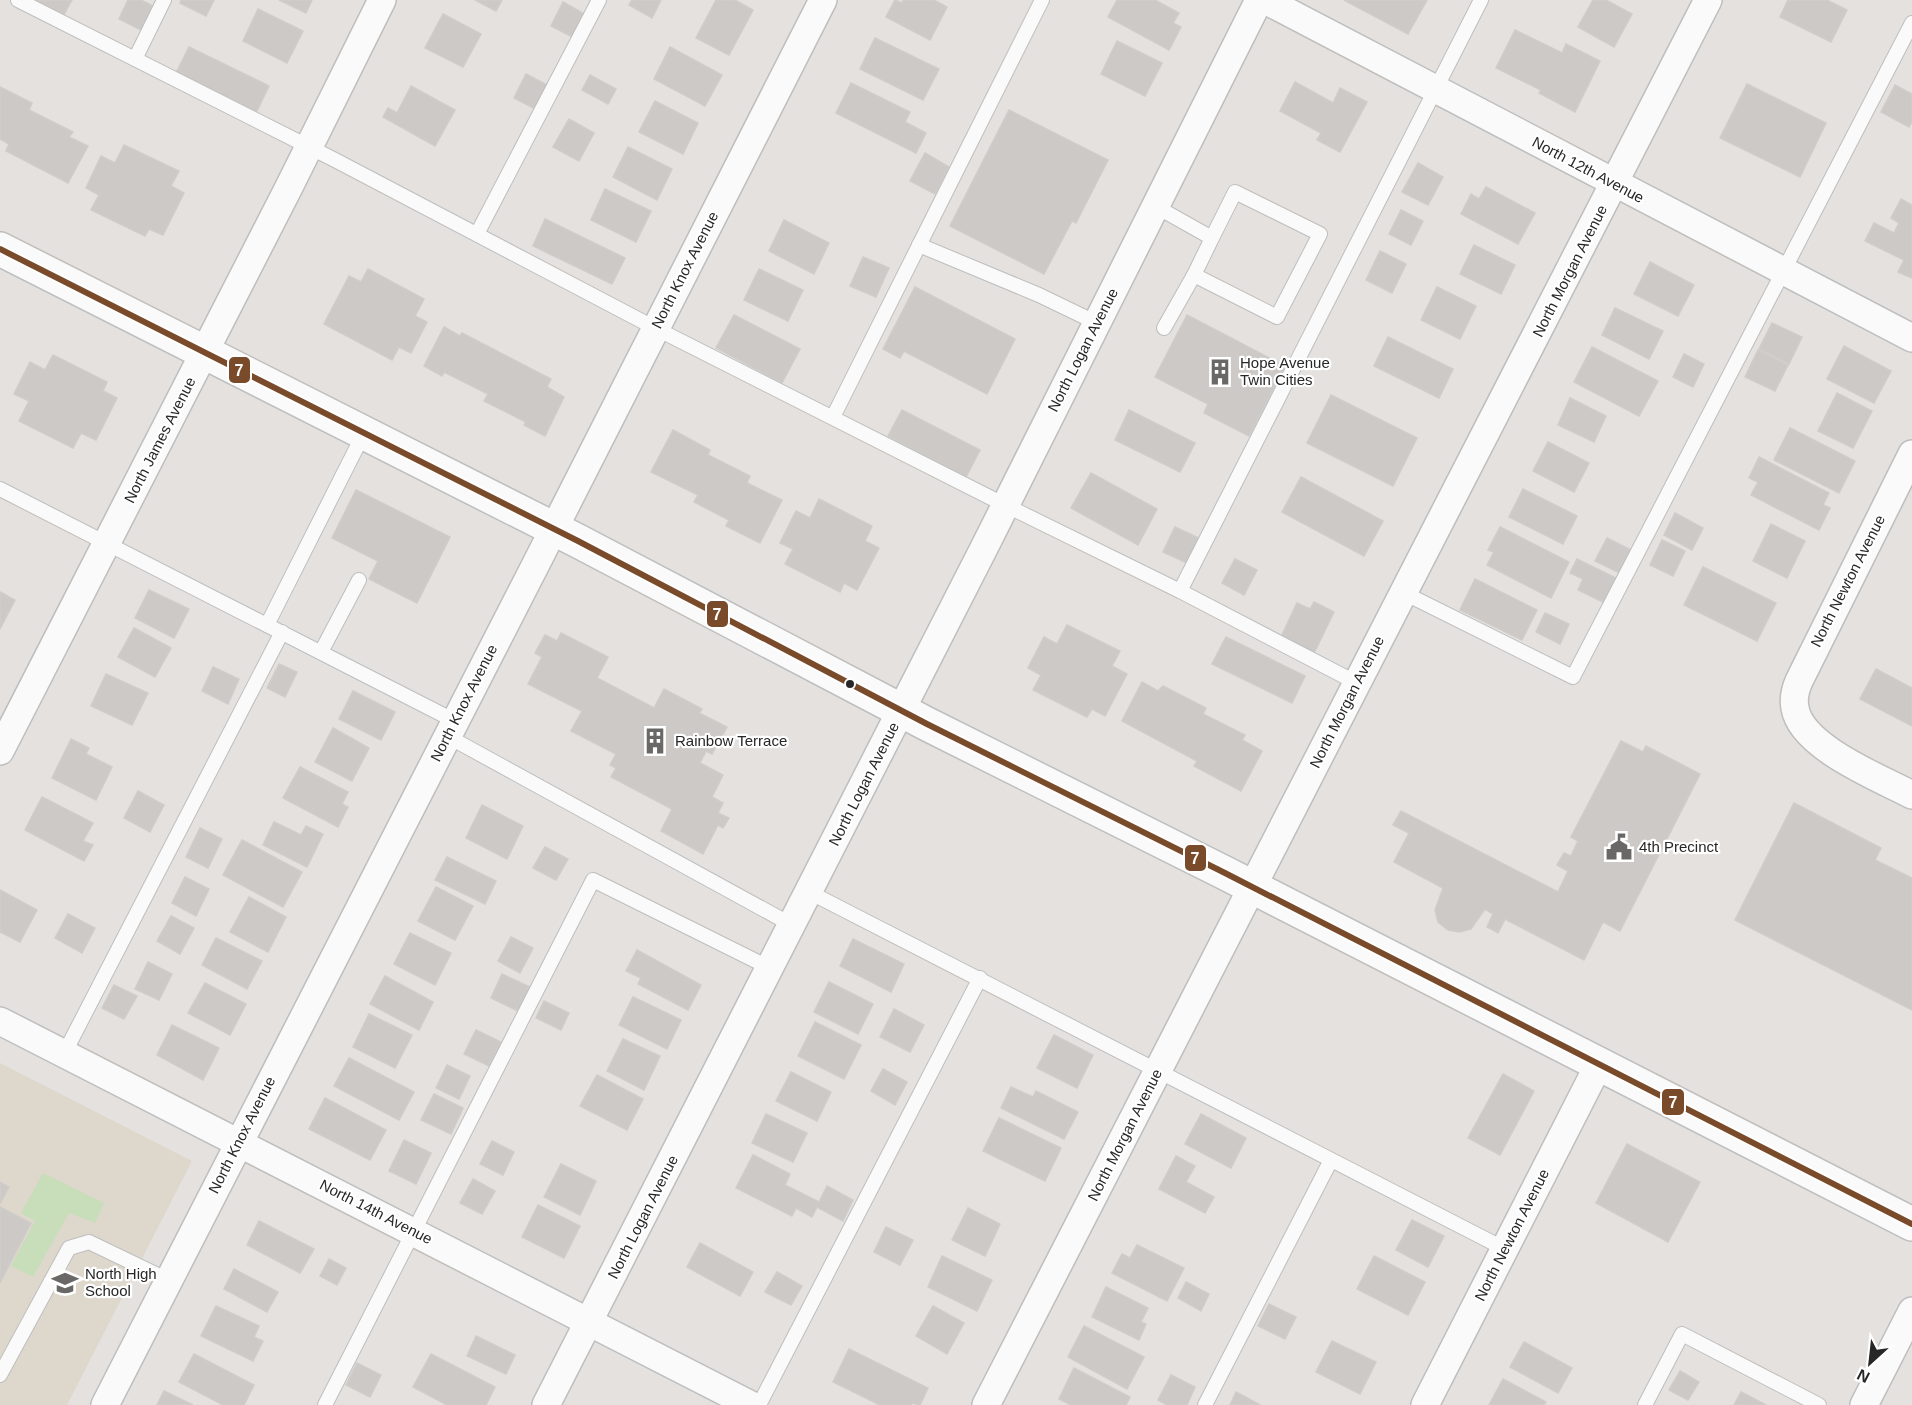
<svg xmlns="http://www.w3.org/2000/svg" width="1912" height="1405" font-family="Arial,sans-serif">
<rect width="100%" height="100%" fill="#e4e1de"/>
<path fill="#ded8cc" d="M0,1063L192,1161L67,1405H0Z"/>
<path fill="#c8ddb9" d="M43,1173L104,1203L95,1223L69,1213L33,1277L11,1266L35,1221L21,1213Z"/>
<g fill="#ccc9c7" stroke="#cfcdca" stroke-width="1.5">
<path d="M34,0H72L63,16Z"/>
<path d="M128,0H141L155,7L143,31L119,19Z"/>
<path d="M181,0H214L206,16L180,3Z"/>
<path d="M279,0H312L306,13Z"/>
<path d="M475,0H502L496,11Z"/>
<path d="M632,0H661L652,18L629,5Z"/>
<path d="M716,0H735L753,10L729,55L696,38Z"/>
<path d="M895,0L902,3L903,0H934L947,7L930,40L886,17Z"/>
<path d="M1117,0H1155L1179,13L1173,23L1181,27L1169,50L1108,17Z"/>
<path d="M1344,0H1427L1408,34Z"/>
<path d="M1593,0H1606L1632,14L1614,47L1578,27Z"/>
<path d="M1788,0H1827L1847,10L1831,42L1780,17Z"/>
<path d="M563,2L588,16L576,39L551,26Z"/>
<path d="M258,9L303,31L287,63L243,41Z"/>
<path d="M443,14L481,34L463,67L425,48Z"/>
<path d="M1515,30L1562,53L1566,44L1600,61L1575,112L1539,93L1541,90L1496,68Z"/>
<path d="M875,38L939,69L923,100L860,69Z"/>
<path d="M1117,41L1162,63L1145,96L1101,74Z"/>
<path d="M189,47L269,86L256,113L176,73Z"/>
<path d="M670,47L722,75L705,106L654,79Z"/>
<path d="M526,74L551,87L539,111L514,98Z"/>
<path d="M590,75L616,89L608,104L582,90Z"/>
<path d="M1295,82L1333,103L1340,88L1367,102L1340,152L1317,140L1321,133L1280,111Z"/>
<path d="M851,83L910,112L905,122L926,133L916,153L836,113Z"/>
<path d="M1747,84L1826,123L1800,177L1720,138Z"/>
<path d="M1895,85L1912,94V122L1909,127L1881,112Z"/>
<path d="M411,86L455,110L435,146L383,117L388,108L397,113Z"/>
<path d="M0,87L32,103L29,110L73,132L69,137L88,146L68,183L6,151L9,144L0,139Z"/>
<path d="M655,101L698,123L683,154L639,132Z"/>
<path d="M1009,110L1108,160L1076,223L1072,221L1044,274L950,226Z"/>
<path d="M569,119L594,133L579,161L553,147Z"/>
<path d="M124,145L179,171L171,186L184,193L163,235L149,229L145,236L91,210L99,195L86,188L101,156L115,163Z"/>
<path d="M628,147L672,169L657,200L613,177Z"/>
<path d="M925,153L949,167L935,194L910,181Z"/>
<path d="M1418,163L1443,177L1428,205L1402,192Z"/>
<path d="M1486,187L1535,213L1518,244L1461,214L1471,194L1479,199Z"/>
<path d="M605,189L651,211L636,242L591,220Z"/>
<path d="M1901,199L1912,205V278L1898,272L1904,260L1865,241L1874,223L1894,233L1899,223L1891,218Z"/>
<path d="M1401,210L1423,221L1411,245L1389,234Z"/>
<path d="M545,219L625,258L612,284L533,246Z"/>
<path d="M784,220L829,243L814,274L769,251Z"/>
<path d="M1474,245L1515,265L1501,294L1460,274Z"/>
<path d="M1380,251L1406,264L1392,293L1366,280Z"/>
<path d="M863,257L889,268L876,297L850,286Z"/>
<path d="M1650,262L1694,285L1678,316L1634,294Z"/>
<path d="M368,269L424,299L415,316L427,322L411,353L399,347L392,360L324,324L349,276L361,282Z"/>
<path d="M759,269L803,290L788,321L744,300Z"/>
<path d="M915,287L1015,339L987,394L904,351L900,358L883,349Z"/>
<path d="M1437,287L1476,306L1460,339L1421,320Z"/>
<path d="M1615,308L1663,331L1649,359L1602,335Z"/>
<path d="M734,315L800,349L782,383L716,348Z"/>
<path d="M1187,315L1285,366L1249,436L1204,413L1208,404L1155,377Z"/>
<path d="M1772,323L1802,337L1789,364L1759,349Z"/>
<path d="M444,327L460,336L462,333L551,379L547,387L564,397L545,436L524,425L526,422L484,401L488,394L444,372L442,376L424,366Z"/>
<path d="M1388,337L1453,369L1439,398L1374,366Z"/>
<path d="M1844,346L1891,371L1874,403L1827,379Z"/>
<path d="M1592,347L1658,381L1639,416L1574,382Z"/>
<path d="M1758,350L1788,365L1775,391L1745,377Z"/>
<path d="M1684,354L1704,364L1693,387L1673,377Z"/>
<path d="M53,355L107,382L103,391L117,398L96,440L81,433L73,448L19,421L29,401L14,394L30,362L45,370Z"/>
<path d="M1837,393L1872,411L1853,448L1818,431Z"/>
<path d="M1331,395L1417,438L1393,486L1307,443Z"/>
<path d="M1570,398L1606,416L1594,442L1558,425Z"/>
<path d="M902,410L980,450L966,477L888,436Z"/>
<path d="M1129,410L1195,443L1180,472L1115,440Z"/>
<path d="M1790,428L1855,461L1839,493L1774,460Z"/>
<path d="M673,430L710,450L708,455L750,476L747,483L782,500L760,543L726,526L729,520L694,502L698,495L651,472Z"/>
<path d="M1548,442L1589,463L1574,492L1533,471Z"/>
<path d="M1759,457L1829,493L1823,505L1830,508L1819,530L1751,495L1758,482L1749,478Z"/>
<path d="M1091,473L1157,509L1138,545L1071,508Z"/>
<path d="M1301,477L1383,521L1364,556L1282,512Z"/>
<path d="M1523,489L1577,516L1563,544L1509,517Z"/>
<path d="M356,490L450,537L417,603L369,579L378,561L332,538Z"/>
<path d="M819,499L872,526L865,541L879,548L857,590L844,583L840,592L785,564L793,549L780,543L796,511L810,518Z"/>
<path d="M1675,513L1703,528L1692,550L1664,535Z"/>
<path d="M1771,524L1805,541L1787,578L1753,561Z"/>
<path d="M1175,527L1201,539L1189,564L1163,552Z"/>
<path d="M1500,527L1569,562L1551,598L1487,565L1494,552L1488,550Z"/>
<path d="M1607,538L1633,551L1622,574L1595,561Z"/>
<path d="M1662,540L1685,551L1673,576L1650,565Z"/>
<path d="M1235,559L1257,570L1244,595L1222,583Z"/>
<path d="M1577,559L1620,580L1607,604L1578,590L1583,579L1570,573Z"/>
<path d="M1703,567L1776,603L1757,641L1684,605Z"/>
<path d="M1475,579L1537,610L1522,640L1460,610Z"/>
<path d="M149,590L189,609L174,638L135,618Z"/>
<path d="M0,592L15,600L0,629Z"/>
<path d="M1314,602L1334,612L1314,653L1281,637L1297,603L1310,609Z"/>
<path d="M1545,613L1569,624L1560,644L1536,632Z"/>
<path d="M1067,625L1120,651L1112,666L1127,674L1105,716L1092,709L1087,717L1033,690L1041,675L1028,668L1044,637L1057,644Z"/>
<path d="M134,628L171,648L155,677L118,657Z"/>
<path d="M561,633L608,657L597,678L654,708L664,689L702,709L699,713L727,727L712,754L706,751L700,763L723,775L712,797L723,803L718,813L729,818L723,828L718,825L703,854L661,831L672,809L611,777L616,768L610,765L616,754L571,731L582,711L528,684L542,657L535,653L545,635L557,641Z"/>
<path d="M1226,637L1305,676L1292,703L1212,664Z"/>
<path d="M279,664L297,672L285,697L267,688Z"/>
<path d="M213,667L239,679L228,704L202,691Z"/>
<path d="M1876,669L1912,688V726L1860,699Z"/>
<path d="M106,674L148,693L132,725L91,706Z"/>
<path d="M1142,682L1158,691L1163,686L1206,708L1203,714L1245,735L1242,740L1262,751L1241,791L1194,766L1197,761L1122,721Z"/>
<path d="M353,691L395,712L381,740L339,719Z"/>
<path d="M333,728L369,748L352,781L315,762Z"/>
<path d="M71,739L89,748L86,754L112,767L96,800L52,778Z"/>
<path d="M1621,741L1643,752L1646,746L1700,774L1620,931L1603,922L1584,960L1505,919L1498,933L1493,930L1487,927L1493,914L1485,909L1471,929L1459,932L1448,930L1438,922L1435,910L1443,888L1394,862L1409,833L1393,825L1401,811L1558,892L1568,871L1557,865L1564,853L1571,856L1578,841L1571,837Z"/>
<path d="M300,767L348,792L342,804L348,807L338,827L283,798Z"/>
<path d="M138,791L164,805L150,832L124,818Z"/>
<path d="M42,797L93,823L83,841L93,845L84,861L25,830Z"/>
<path d="M1794,803L1881,848L1875,860L1912,878V1010L1735,920Z"/>
<path d="M482,805L523,826L507,859L466,838Z"/>
<path d="M274,822L301,835L306,826L323,834L307,867L263,845Z"/>
<path d="M200,828L222,839L208,868L186,857Z"/>
<path d="M242,840L302,872L283,907L223,875Z"/>
<path d="M545,847L568,859L556,880L533,868Z"/>
<path d="M447,857L496,881L485,904L435,880Z"/>
<path d="M185,877L209,889L196,916L172,903Z"/>
<path d="M436,887L473,906L455,940L418,921Z"/>
<path d="M0,890L37,910L20,942L0,932Z"/>
<path d="M249,897L286,917L268,952L230,932Z"/>
<path d="M68,914L95,928L82,953L55,938Z"/>
<path d="M171,916L194,928L180,954L157,941Z"/>
<path d="M410,933L451,953L435,985L394,964Z"/>
<path d="M511,937L533,948L520,973L498,961Z"/>
<path d="M216,938L262,961L247,989L202,965Z"/>
<path d="M853,939L904,964L891,992L840,966Z"/>
<path d="M637,950L701,985L688,1010L638,984L641,978L626,971Z"/>
<path d="M148,962L172,974L159,1000L135,989Z"/>
<path d="M502,974L530,987L518,1011L491,998Z"/>
<path d="M385,976L433,1002L419,1030L370,1004Z"/>
<path d="M829,982L873,1004L858,1034L814,1012Z"/>
<path d="M205,983L246,1004L230,1035L188,1013Z"/>
<path d="M114,985L137,996L124,1019L102,1008Z"/>
<path d="M633,997L681,1020L667,1049L619,1025Z"/>
<path d="M544,1001L569,1013L561,1030L536,1018Z"/>
<path d="M894,1009L924,1025L910,1052L880,1037Z"/>
<path d="M369,1014L412,1035L395,1068L353,1047Z"/>
<path d="M815,1022L861,1045L844,1079L798,1056Z"/>
<path d="M172,1025L219,1048L203,1080L157,1055Z"/>
<path d="M476,1030L501,1042L489,1066L464,1054Z"/>
<path d="M1054,1035L1093,1055L1077,1088L1037,1068Z"/>
<path d="M623,1039L660,1056L644,1090L607,1071Z"/>
<path d="M349,1058L414,1092L399,1120L334,1086Z"/>
<path d="M447,1065L470,1076L459,1099L436,1088Z"/>
<path d="M883,1069L907,1082L895,1105L871,1091Z"/>
<path d="M791,1072L831,1092L817,1121L776,1101Z"/>
<path d="M1503,1074L1534,1091L1500,1155L1468,1138Z"/>
<path d="M597,1075L643,1099L627,1130L580,1106Z"/>
<path d="M1011,1087L1033,1097L1036,1091L1078,1112L1064,1139L1001,1108Z"/>
<path d="M434,1094L463,1108L451,1134L421,1120Z"/>
<path d="M325,1098L386,1130L370,1160L309,1129Z"/>
<path d="M766,1114L807,1133L793,1162L752,1143Z"/>
<path d="M1201,1114L1246,1138L1231,1168L1185,1144Z"/>
<path d="M999,1118L1061,1148L1045,1181L983,1151Z"/>
<path d="M404,1140L431,1153L416,1184L389,1171Z"/>
<path d="M492,1141L514,1152L503,1175L480,1164Z"/>
<path d="M1627,1144L1700,1182L1668,1242L1596,1203Z"/>
<path d="M753,1155L790,1174L785,1185L819,1202L827,1186L853,1200L843,1221L817,1207L812,1217L796,1208L792,1216L736,1188Z"/>
<path d="M1176,1156L1195,1166L1186,1182L1214,1197L1205,1213L1159,1189Z"/>
<path d="M561,1164L596,1181L580,1215L544,1197Z"/>
<path d="M473,1179L495,1191L482,1214L460,1203Z"/>
<path d="M0,1182L9,1187L0,1204Z"/>
<path d="M538,1205L580,1226L564,1258L522,1237Z"/>
<path d="M0,1207L31,1223L0,1283Z"/>
<path d="M968,1208L1000,1224L985,1256L952,1240Z"/>
<path d="M1412,1220L1444,1236L1428,1267L1396,1250Z"/>
<path d="M259,1221L314,1249L300,1273L247,1245Z"/>
<path d="M886,1227L913,1240L900,1265L874,1252Z"/>
<path d="M700,1243L753,1272L740,1296L687,1267Z"/>
<path d="M1137,1245L1184,1268L1167,1301L1112,1273L1122,1254L1130,1258Z"/>
<path d="M942,1256L992,1280L977,1311L928,1287Z"/>
<path d="M1374,1256L1425,1282L1408,1315L1357,1289Z"/>
<path d="M329,1259L346,1268L337,1285L320,1276Z"/>
<path d="M234,1269L278,1292L267,1312L224,1289Z"/>
<path d="M777,1272L802,1286L791,1305L765,1292Z"/>
<path d="M1186,1282L1209,1294L1201,1311L1178,1298Z"/>
<path d="M1106,1287L1148,1308L1141,1322L1146,1324L1139,1340L1092,1317Z"/>
<path d="M1269,1304L1296,1317L1285,1339L1258,1326Z"/>
<path d="M216,1306L259,1326L254,1337L263,1341L253,1361L201,1336Z"/>
<path d="M933,1306L964,1323L947,1354L916,1336Z"/>
<path d="M1084,1326L1144,1357L1127,1389L1068,1357Z"/>
<path d="M476,1336L515,1355L506,1374L467,1356Z"/>
<path d="M1332,1341L1376,1362L1360,1394L1316,1372Z"/>
<path d="M1524,1342L1572,1368L1558,1393L1510,1367Z"/>
<path d="M849,1349L928,1388L920,1405L912,1403L911,1405H880L833,1382Z"/>
<path d="M194,1354L254,1385L244,1405H223L179,1382Z"/>
<path d="M431,1354L495,1387L486,1405H447L413,1387Z"/>
<path d="M357,1363L381,1375L370,1397L346,1385Z"/>
<path d="M1074,1368L1130,1397L1126,1405H1071L1059,1399Z"/>
<path d="M1680,1371L1699,1382L1688,1400L1669,1390Z"/>
<path d="M1171,1375L1195,1387L1187,1405H1167L1158,1400Z"/>
<path d="M1503,1379L1546,1402L1544,1405H1489Z"/>
<path d="M164,1391L193,1405H157Z"/>
<path d="M1236,1392L1260,1405H1230Z"/>
<path d="M1741,1392L1766,1405H1734Z"/>
</g>
<g fill="none" stroke-linecap="round" stroke-linejoin="round">
<g stroke="#bebebf" stroke-width="16">
<g id="service">
<path d="M18,0L335,160L655,328L1005,505L1180,591L1357,683"/>
<path d="M135,59L164,0"/>
<path d="M1155,206L1212,238L1235,192L1320,234L1277,317L1194,275L1212,238"/>
<path d="M477,234L599,0"/>
<path d="M919,245L1039,295L1097,323"/>
<path d="M1164,328L1194,275"/>
<path d="M833,417L1042,0"/>
<path d="M0,489L455,721"/>
<path d="M1180,591L1481,0"/>
<path d="M1404,593L1573,677L1912,23"/>
<path d="M267,625L364,433"/>
<path d="M321,652L359,580"/>
<path d="M447,736L792,925"/>
<path d="M809,892L1505,1249"/>
<path d="M64,1054L282,632"/>
<path d="M0,1375L69,1248L89,1242L168,1280"/>
<path d="M325,1405L593,880L770,968"/>
<path d="M759,1405L980,978"/>
<path d="M1205,1405L1331,1160"/>
<path d="M1645,1405L1682,1334L1819,1405"/>
</g>
</g>
<g stroke="#bebebf" stroke-width="30">
<g id="minor">
<path d="M1265,0L1912,338"/>
<path d="M1912,454L1799,681C1795,690 1793,698 1795,708C1801,747 1880,778 1912,795"/>
<path d="M0,751L289,187L382,0"/>
<path d="M0,1021L751,1405"/>
<path d="M105,1405L537,562L823,0"/>
<path d="M546,1405L985,546L1259,0"/>
<path d="M986,1405L1708,0"/>
<path d="M1425,1405L1599,1064"/>
<path d="M1864,1405L1912,1311"/>
</g>
</g>
<g stroke="#bebebf" stroke-width="36">
<path id="secondary" d="M0,249L578,541L927,724L1225,873L1912,1224"/>
</g>
<use href="#service" stroke="#fbfafa" stroke-width="14"/>
<use href="#minor" stroke="#fbfafa" stroke-width="27"/>
<use href="#secondary" stroke="#fbfafa" stroke-width="33"/>
<g stroke="#fff" stroke-width="10">
<path id="bus-1" d="M0,249L578,541L927,724L1225,873L1912,1224"/>
</g>
<use href="#bus-1" stroke="#7a4b2a" stroke-width="6"/>
</g>
<defs>
<g id="building-bare" transform="scale(2.07)"><path d="M-4-6H4V6H1V3H-1V6H-4ZM-2.5-4.3h1.7v1.8h-1.7ZM.8-4.3h1.7v1.8H.8ZM-2.5-1h1.7V.8h-1.7ZM.8-1h1.7V.8H.8Z" fill="#696867" stroke="#fff" stroke-width="2.5" paint-order="stroke"/></g>
<g id="civic-bare" transform="scale(2.07)"><path d="M-.6-6.5H3V-4.5H.6V-3L4-1V1h2V6H-6V1h2V-1L-.6-3ZM-1.2 2.5V6h2.4V2.5Z" fill="#696867" stroke="#fff" stroke-width="2.5" paint-order="stroke"/></g>
<g id="school-bare" transform="scale(2.07)"><path d="M0-5L7-2L0 1L-7-2ZM-4 1L0 2.5L4 1V4Q0 6-4 4Z" fill="#696867" stroke="#fff" stroke-width="2.5" paint-order="stroke"/></g>
</defs>
<g fill-rule="evenodd">
<use href="#building-bare" x="1220" y="372"/>
<use href="#building-bare" x="655" y="741"/>
<use href="#civic-bare" x="1619" y="847"/>
<use href="#school-bare" x="65" y="1283"/>
</g>
<circle fill="#272727" stroke="#fff" stroke-width="2" cx="850" cy="684" r="5"/>
<g text-anchor="middle" stroke-width="4.5" stroke-linejoin="round" paint-order="stroke">
<g font-size="15" fill="#272727" stroke="#fff">
<text transform="translate(1588 170) rotate(28)" y="5">North 12th Avenue</text>
<text transform="translate(685 270) rotate(-63)" y="5">North Knox Avenue</text>
<text transform="translate(1570 271) rotate(-63)" y="5">North Morgan Avenue</text>
<text transform="translate(1083 350) rotate(-63)" y="5">North Logan Avenue</text>
<text transform="translate(160 440) rotate(-63)" y="5">North James Avenue</text>
<text transform="translate(1848 581) rotate(-63)" y="5">North Newton Avenue</text>
<text transform="translate(1347 702) rotate(-63)" y="5">North Morgan Avenue</text>
<text transform="translate(464 703) rotate(-63)" y="5">North Knox Avenue</text>
<text transform="translate(864 784) rotate(-63)" y="5">North Logan Avenue</text>
<text transform="translate(242 1135) rotate(-63)" y="5">North Knox Avenue</text>
<text transform="translate(1125 1135) rotate(-63)" y="5">North Morgan Avenue</text>
<text transform="translate(376 1212) rotate(27)" y="5">North 14th Avenue</text>
<text transform="translate(643 1217) rotate(-63)" y="5">North Logan Avenue</text>
<text transform="translate(1512 1235) rotate(-63)" y="5">North Newton Avenue</text>
</g>
<g font-size="15" fill="#272727" stroke="#fff" text-anchor="start">
<text x="1240" y="368">Hope Avenue<tspan x="1240" dy="17">Twin Cities</tspan></text>
<text x="675" y="746">Rainbow Terrace</text>
<text x="1639" y="852">4th Precinct</text>
<text x="85" y="1279">North High<tspan x="85" dy="17">School</tspan></text>
</g>
</g>
<g stroke="#fff" stroke-width="2">
<rect x="228" y="356" width="23" height="28" rx="6" fill="#7a4b2a"/>
<rect x="706" y="600" width="23" height="28" rx="6" fill="#7a4b2a"/>
<rect x="1184" y="844" width="23" height="28" rx="6" fill="#7a4b2a"/>
<rect x="1661" y="1088" width="24" height="28" rx="6" fill="#7a4b2a"/>
</g>
<g font-size="16" text-anchor="middle" font-weight="bold" fill="#fff">
<text x="239" y="376">7</text>
<text x="717" y="620">7</text>
<text x="1195" y="864">7</text>
<text x="1673" y="1108">7</text>
</g>
<g transform="translate(1870 1363) rotate(207)" stroke="#ffffff" stroke-width="4.5" paint-order="stroke">
<path d="M0-4.5L10 22L0 15L-10 22Z" fill="#272727"/>
<text y="-9" font-size="16" font-weight="bold" text-anchor="middle" fill="#272727">N</text>
</g>
</svg>
